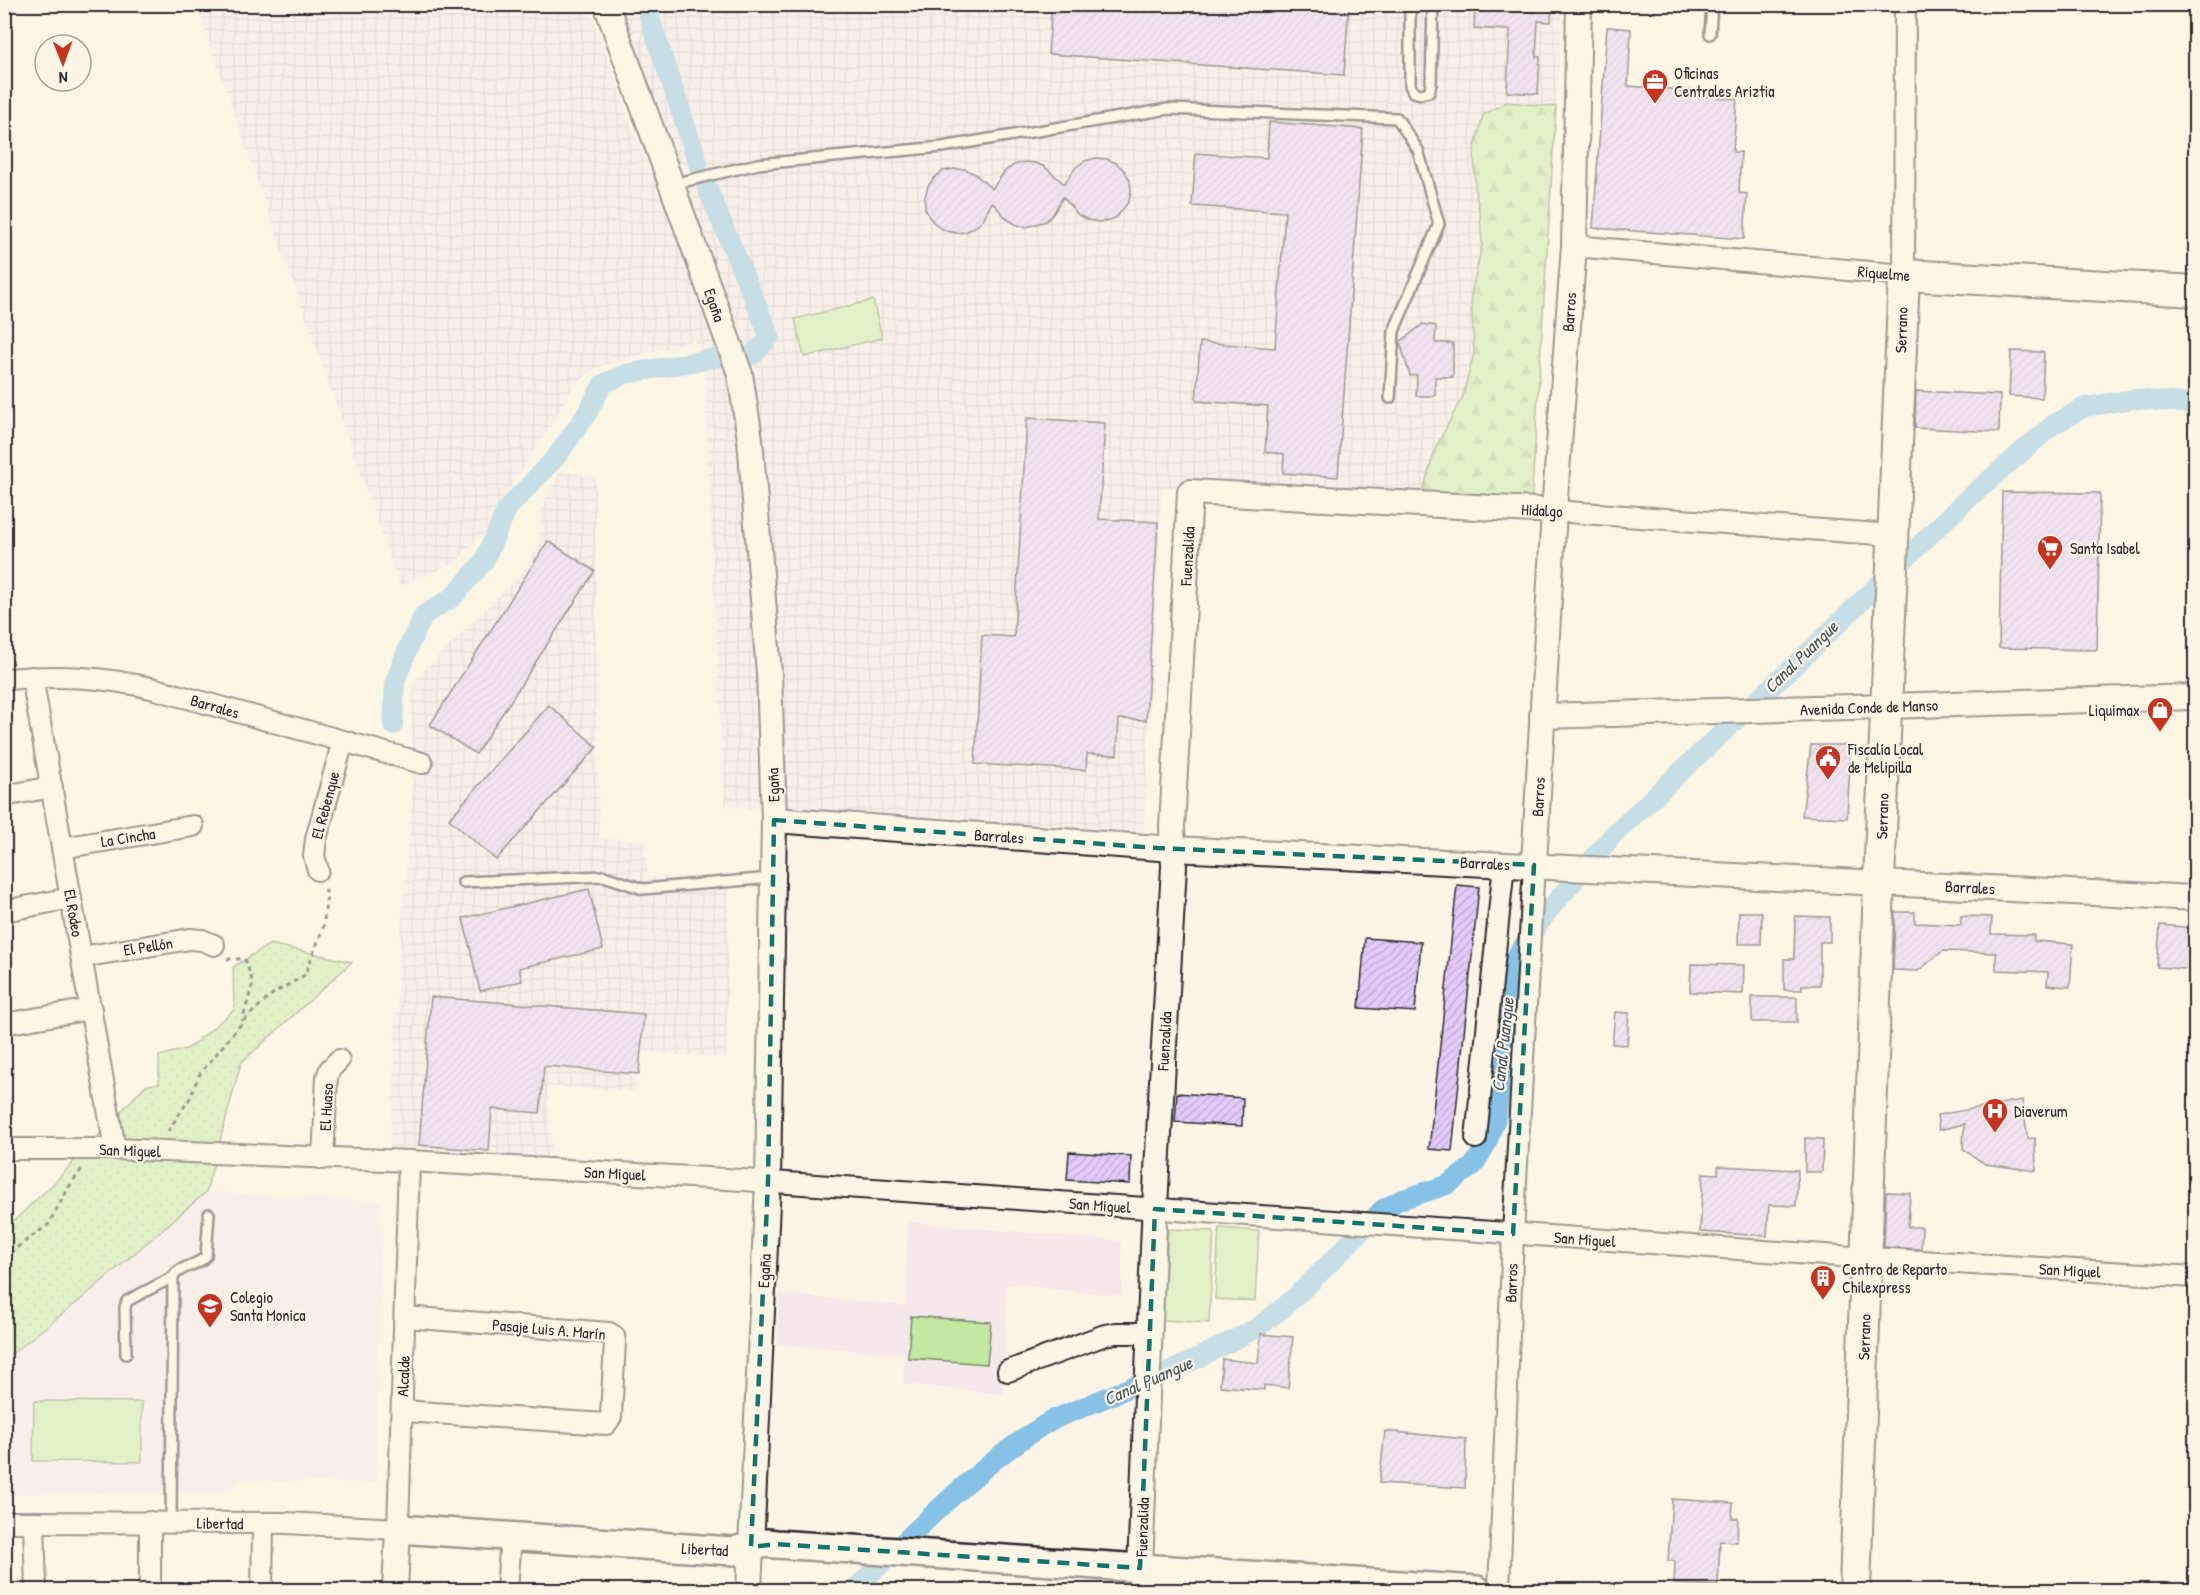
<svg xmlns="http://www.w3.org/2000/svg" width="2200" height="1595" font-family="'Patrick Hand',sans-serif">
<defs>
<pattern id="industrial-grid" width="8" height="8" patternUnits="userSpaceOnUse" patternTransform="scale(1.5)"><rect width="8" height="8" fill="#f4e8eb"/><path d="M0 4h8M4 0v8" fill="none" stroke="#d1c7ca"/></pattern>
<pattern id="forest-firs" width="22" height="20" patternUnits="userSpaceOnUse" patternTransform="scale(1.5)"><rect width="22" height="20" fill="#c3e8a2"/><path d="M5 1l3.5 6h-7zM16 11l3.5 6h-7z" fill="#a8c78c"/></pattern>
<pattern id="park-dots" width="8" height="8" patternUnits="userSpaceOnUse" patternTransform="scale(1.5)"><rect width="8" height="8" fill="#c3e8a2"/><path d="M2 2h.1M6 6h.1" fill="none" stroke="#a8c78c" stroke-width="1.8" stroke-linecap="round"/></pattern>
<pattern id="building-hatch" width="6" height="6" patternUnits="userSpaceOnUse" patternTransform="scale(1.5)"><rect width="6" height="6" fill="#e2cafa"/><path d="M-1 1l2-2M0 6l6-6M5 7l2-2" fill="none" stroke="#c2aed6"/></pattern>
</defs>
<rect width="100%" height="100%" fill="#fcf5e5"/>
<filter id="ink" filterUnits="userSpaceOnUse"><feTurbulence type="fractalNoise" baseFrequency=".0167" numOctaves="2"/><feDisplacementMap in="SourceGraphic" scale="12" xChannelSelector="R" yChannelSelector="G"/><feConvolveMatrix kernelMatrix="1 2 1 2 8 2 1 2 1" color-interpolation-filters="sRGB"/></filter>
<g filter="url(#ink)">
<g fill="#f4e8eb">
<path d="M206,1192L381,1202L377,1483L241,1480L229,1491L5,1494V1357L79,1301Z"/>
<path d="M908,1222L1122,1241V1296L1007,1284L1003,1394L903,1384L904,1354L777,1344L779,1294L906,1306Z"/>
</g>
<g fill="url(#industrial-grid)">
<path d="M196,5H588L650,178L604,5H1563L1531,507L1162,487L1143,843L725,806L710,512L705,379L695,340L597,367L587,375L573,387L551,425L502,500L485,532L453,564L400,586Z"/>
<path d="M560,471L595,477L599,838L646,840L647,877L729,876L726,1058L640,1052L635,1091L547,1086L553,1158L390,1148L399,957L412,797L411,713L415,680L522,573L539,546L542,507Z"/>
</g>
<path fill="url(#forest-firs)" stroke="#778a66" stroke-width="1.5" d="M1507,102L1556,107L1531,507L1419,503L1436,447L1463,396L1474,353L1471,295L1482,245L1480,214L1475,190L1474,150L1483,115Z"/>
<path fill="url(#park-dots)" stroke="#778a66" stroke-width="1.5" d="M270,944L352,962L241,1063L206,1192L79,1301L5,1359V1229L53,1184L145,1086L159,1083V1056L189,1048L234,1010L233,967Z"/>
<g fill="#c3e8a2" stroke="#778a66" stroke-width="1.5">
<path d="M873,300L882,338L804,357L795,319Z"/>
<path d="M1219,1228L1259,1231L1255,1301L1215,1299Z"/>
<path d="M1168,1229L1214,1231L1209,1323L1163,1320Z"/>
<path d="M911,1316L991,1322L987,1364L908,1358Z"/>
<path d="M34,1401L142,1402V1462L33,1461Z"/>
</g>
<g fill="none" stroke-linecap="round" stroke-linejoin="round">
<g stroke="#86c1e6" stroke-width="20">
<path d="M645,4L698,163"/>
<path d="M706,185L770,337L753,355H751"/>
<path d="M393,725L395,682L410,643L424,615L453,597L484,561L507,509L557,456L586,415L603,384L625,374L716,358"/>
<path d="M854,1590C916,1531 977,1466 1050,1421L1186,1364L1257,1328L1284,1307L1311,1282L1383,1209L1400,1200L1447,1185L1473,1166L1486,1145L1496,1118L1500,1088L1505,999L1511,971L1519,952L1549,910L1614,834L1813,648L1965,501L2054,424L2085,407L2134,399L2196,404"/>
</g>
</g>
<g fill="url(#building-hatch)" stroke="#2b2b2b" stroke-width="1.5">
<path d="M1052,4H1349L1344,75L1048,54Z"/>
<path d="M1475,4H1496V10L1535,12L1536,4H1552L1551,22L1538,21L1536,57H1540L1538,94L1507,92L1510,30L1474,28Z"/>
<path d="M1607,27L1631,29L1628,86L1700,91V96L1737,99L1733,152H1741L1739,193L1747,194L1744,239L1593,228Z"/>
<path d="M1269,122L1363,129L1338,477L1283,473L1284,454L1265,452L1268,406L1196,401L1200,342L1275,348L1285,212L1192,206L1196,153L1267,158Z"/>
<path d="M1096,158L1107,159L1116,163L1124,170L1130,180L1131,191L1129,201L1117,217L1108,221L1098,222L1088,220L1078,215L1063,197L1053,214L1046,221L1027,227L1017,225L1007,219L992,202L983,220L975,227L966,232L956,233L946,231L937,226L929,217L925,208V197L928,186L934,178L943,171L954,169H965L975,174L992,189L1005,171L1014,165L1025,162L1035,163L1045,167L1064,184L1076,167L1085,161Z"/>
<path d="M1423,324L1436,326L1435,343H1453V377H1435V396H1416L1417,375L1410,376L1400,342Z"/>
<path d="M2011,351L2044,352L2042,398L2009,396Z"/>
<path d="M1916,391L2000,395L1999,432L1915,428Z"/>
<path d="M1027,418L1105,423L1099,519L1158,522L1146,720L1119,719L1117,755L1087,754L1086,770L975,764L982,635L1014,637Z"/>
<path d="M2002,492L2100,493L2097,650L1999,648Z"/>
<path d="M548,541L595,571L476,754L430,725Z"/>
<path d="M549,705L597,747L496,860L449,819Z"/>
<path d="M1811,745H1851L1847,818L1802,816Z"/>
<path d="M1457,885L1479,887L1452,1151L1429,1149Z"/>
<path d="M589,889L603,949L519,968L522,981L480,991L463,918Z"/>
<path d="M1739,912H1762L1761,944H1738Z"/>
<path d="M1895,912H1915V923L1961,925V916L1992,917L1991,934L2034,935V941L2073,944L2070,987L2047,985L2048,972L1996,970V953L1943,951L1918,971L1893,970Z"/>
<path d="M1795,916L1830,917V942H1820V985H1802V990H1784V959H1794Z"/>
<path d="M2160,925L2196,928V970L2157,967Z"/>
<path d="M1365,938L1421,942L1415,1012L1359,1008Z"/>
<path d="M1691,964L1744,965L1743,994L1690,992Z"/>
<path d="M431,997L644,1014L639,1074L544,1066L540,1113L492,1109L489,1151L419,1145Z"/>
<rect x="1752" y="997" width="45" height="25"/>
<path d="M1615,1012L1629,1013L1627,1045L1612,1044Z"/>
<path d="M1177,1093L1243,1098L1242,1126L1175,1122Z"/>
<path d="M2022,1100L2028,1139L2035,1138L2036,1171L1985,1164L1963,1149L1964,1124L1939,1130L1937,1115Z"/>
<path d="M1805,1138L1823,1139L1822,1172H1805Z"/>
<path d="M1069,1152L1131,1156L1130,1184L1067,1180Z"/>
<path d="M1718,1166L1798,1170L1796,1206L1769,1205L1767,1236L1700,1232L1703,1173L1718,1174Z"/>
<path d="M1886,1192L1910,1193L1908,1227H1922L1921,1249L1884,1247Z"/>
<path d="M1261,1334L1293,1337L1288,1388L1264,1385V1390L1220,1386L1222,1359L1258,1363Z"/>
<path d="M1385,1431L1466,1439L1465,1488L1379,1483Z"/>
<path d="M1672,1499L1733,1503L1732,1518H1738L1737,1542L1720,1541L1718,1586L1674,1584L1675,1561H1668Z"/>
</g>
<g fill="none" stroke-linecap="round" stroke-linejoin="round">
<g stroke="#2b2b2b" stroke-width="14">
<g id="service">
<path d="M1410,4V85L1413,92L1421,94L1429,92L1431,85L1433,4"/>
<path d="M1710,34L1712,4"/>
<path d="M673,184L758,164L942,147L1168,109L1397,118L1418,150L1439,224L1394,331L1390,398"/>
<path d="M463,882L604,876L643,889L772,878"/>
<path d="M126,1354L125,1307L127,1301L173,1277"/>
<path d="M171,1523L173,1277C180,1265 197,1267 206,1256L209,1214"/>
</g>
</g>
<g stroke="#2b2b2b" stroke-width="24">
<g id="minor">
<path d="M1574,246L1904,275L1905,4"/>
<path d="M1554,511L1893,535"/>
<path d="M32,677L115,1149"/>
<path d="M4,679C59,675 101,676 155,689L422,763"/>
<path d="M4,796L52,787"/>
<path d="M62,848L193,826"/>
<path d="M318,870L314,856L316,839L343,741"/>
<path d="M4,911L71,898"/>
<path d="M82,957L190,939L202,940L214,945"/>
<path d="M4,1024L91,1009"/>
<path d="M1476,1138L1504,864"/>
<path d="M4,1149H115L409,1161L743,1180L1853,1257L2196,1277"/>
<path d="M323,1159L327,1077L330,1069L339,1060"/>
<path d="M1008,1371L1105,1335L1116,1333H1150"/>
<path d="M402,1411L606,1424L611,1417L615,1342L614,1336L609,1333L405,1317"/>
<path d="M4,1522L286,1523L398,1529L409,1161"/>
<path d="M34,1522L36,1590"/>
<path d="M150,1522V1590"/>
<path d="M262,1590L263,1524"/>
<path d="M507,1590L511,1536"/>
<path d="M1139,1590L1140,1568"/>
<path d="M1499,1590L1513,1234L1534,865"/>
</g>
</g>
<g stroke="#2b2b2b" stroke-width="28">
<g id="tertiary">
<path d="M606,4L740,374L750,439L769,673L774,820L768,1182L749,1590"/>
<path d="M1542,716L2196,697"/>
<path d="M774,820L1173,849L2196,898"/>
<path d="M1534,865L1554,511L1574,246L1579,4"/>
<path d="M1140,1568L1154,1224L1174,866L1172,827L1190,492L1554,511"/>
<path d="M395,1590L398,1529"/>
</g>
</g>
<g stroke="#2b2b2b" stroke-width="32">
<path id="secondary" d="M398,1529L733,1551L767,1543L776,1544L1477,1590"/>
</g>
<g stroke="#2b2b2b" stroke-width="34">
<path id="primary" d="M1855,1590L1879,882L1904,275L2196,291"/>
</g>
<g stroke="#2b2b2b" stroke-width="3" stroke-dasharray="4.5 4.5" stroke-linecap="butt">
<path d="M227,959H245L253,983L242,1021"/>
<path d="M168,1131L190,1098L199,1075L246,1018L274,993L305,975L323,928L327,894L324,886"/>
<path d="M4,1260L20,1245L48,1225L69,1187L83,1167"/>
</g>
<use href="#service" stroke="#fcf5e5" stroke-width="9"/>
<use href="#minor" stroke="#fcf5e5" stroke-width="20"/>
<use href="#tertiary" stroke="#fcf5e5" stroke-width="24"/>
<use href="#secondary" stroke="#fcf5e5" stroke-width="27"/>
<use href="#primary" stroke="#fcf5e5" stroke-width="30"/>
</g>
</g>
<path d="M0 0H2200V1595H0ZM774,820L1157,848L1534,865L1513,1234L1155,1209L1140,1568L776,1544L751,1547L768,1182Z" fill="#fcf5e5" fill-opacity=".55" fill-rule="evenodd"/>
<path fill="none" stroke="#0f766e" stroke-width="4.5" stroke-dasharray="12 8" stroke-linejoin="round" d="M774,820L1157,848L1534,865L1513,1234L1155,1209L1140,1568L776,1544L751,1547L768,1182Z"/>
<defs>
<g id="office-pin" transform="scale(1.35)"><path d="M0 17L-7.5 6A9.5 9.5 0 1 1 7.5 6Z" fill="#c8321e" stroke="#fcf5e5"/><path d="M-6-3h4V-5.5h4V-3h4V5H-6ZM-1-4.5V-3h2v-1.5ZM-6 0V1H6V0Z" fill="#fff"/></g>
<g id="supermarket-pin" transform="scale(1.35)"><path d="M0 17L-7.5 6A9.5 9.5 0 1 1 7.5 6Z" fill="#c8321e" stroke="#fcf5e5"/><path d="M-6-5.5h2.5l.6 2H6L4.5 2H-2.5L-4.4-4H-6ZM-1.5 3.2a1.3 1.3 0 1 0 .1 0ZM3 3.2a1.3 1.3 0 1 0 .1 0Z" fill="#fff"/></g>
<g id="shop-pin" transform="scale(1.35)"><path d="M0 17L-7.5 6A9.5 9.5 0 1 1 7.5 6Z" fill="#c8321e" stroke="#fcf5e5"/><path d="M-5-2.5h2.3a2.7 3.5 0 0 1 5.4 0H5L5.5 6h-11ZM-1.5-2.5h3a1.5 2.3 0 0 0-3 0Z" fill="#fff"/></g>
<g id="civic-pin" transform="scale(1.35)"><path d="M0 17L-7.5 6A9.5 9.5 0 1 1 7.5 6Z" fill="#c8321e" stroke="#fcf5e5"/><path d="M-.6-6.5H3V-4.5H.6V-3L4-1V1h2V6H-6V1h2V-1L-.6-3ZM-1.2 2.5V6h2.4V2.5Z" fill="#fff"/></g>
<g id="hospital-pin" transform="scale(1.35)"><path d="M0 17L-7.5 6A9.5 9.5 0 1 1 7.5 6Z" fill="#c8321e" stroke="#fcf5e5"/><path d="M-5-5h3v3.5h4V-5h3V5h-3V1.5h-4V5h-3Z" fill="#fff"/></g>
<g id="building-pin" transform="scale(1.35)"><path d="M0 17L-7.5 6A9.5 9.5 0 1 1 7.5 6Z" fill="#c8321e" stroke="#fcf5e5"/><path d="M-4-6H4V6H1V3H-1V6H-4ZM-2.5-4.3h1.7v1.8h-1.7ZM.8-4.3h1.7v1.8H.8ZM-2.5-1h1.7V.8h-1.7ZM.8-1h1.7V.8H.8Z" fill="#fff"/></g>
<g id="school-pin" transform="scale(1.35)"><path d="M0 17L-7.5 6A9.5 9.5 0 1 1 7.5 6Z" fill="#c8321e" stroke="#fcf5e5"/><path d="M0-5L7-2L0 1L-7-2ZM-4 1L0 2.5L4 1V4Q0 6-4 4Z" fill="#fff"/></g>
</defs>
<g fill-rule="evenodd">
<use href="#office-pin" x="1655" y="82"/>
<use href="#supermarket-pin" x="2050" y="548"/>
<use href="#shop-pin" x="2160" y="710"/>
<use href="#civic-pin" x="1828" y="758"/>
<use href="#hospital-pin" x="1995" y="1111"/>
<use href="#building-pin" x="1823" y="1278"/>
<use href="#school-pin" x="210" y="1306"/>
</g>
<g text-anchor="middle" stroke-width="4.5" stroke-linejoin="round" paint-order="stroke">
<g font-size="16" fill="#2b2b2b" stroke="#fcf5e5" text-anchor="start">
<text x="1674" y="79">Oficinas<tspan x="1674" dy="18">Centrales Ariztia</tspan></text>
<text x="2070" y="554">Santa Isabel</text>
<text x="2140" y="716" text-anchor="end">Liquimax</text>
<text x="1848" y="755">Fiscalía Local<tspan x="1848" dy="18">de Melipilla</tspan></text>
<text x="2014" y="1117">Diaverum</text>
<text x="1842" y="1275">Centro de Reparto<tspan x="1842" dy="18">Chilexpress</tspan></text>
<text x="230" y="1303">Colegio<tspan x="230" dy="18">Santa Monica</tspan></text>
</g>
<g font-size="16" fill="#2b2b2b" stroke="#fcf5e5">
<text transform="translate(1884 273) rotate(5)" y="6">Riquelme</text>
<text transform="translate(715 305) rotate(71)" y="6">Egaña</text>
<text transform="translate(1569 312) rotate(-86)" y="6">Barros</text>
<text transform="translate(1901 330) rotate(-88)" y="6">Serrano</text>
<text transform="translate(1542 510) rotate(3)" y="6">Hidalgo</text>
<text transform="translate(1187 556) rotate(-87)" y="6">Fuenzalida</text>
<text transform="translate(215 706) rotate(16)" y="6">Barrales</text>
<text transform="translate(1869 707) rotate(-2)" y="6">Avenida Conde de Manso</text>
<text transform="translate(773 785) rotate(-92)" y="6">Egaña</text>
<text transform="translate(1538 797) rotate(-87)" y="6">Barros</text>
<text transform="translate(325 805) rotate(-75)" y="6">El Rebenque</text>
<text transform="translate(1882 816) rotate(-88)" y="6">Serrano</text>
<text transform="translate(999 836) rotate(4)" y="6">Barrales</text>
<text transform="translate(128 837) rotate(-9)" y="6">La Cincha</text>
<text transform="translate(1485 863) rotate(3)" y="6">Barrales</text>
<text transform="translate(1970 887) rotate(3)" y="6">Barrales</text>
<text transform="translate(74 913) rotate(80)" y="6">El Rodeo</text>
<text transform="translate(148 946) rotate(-9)" y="6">El Pellón</text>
<text transform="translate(1164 1041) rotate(-87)" y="6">Fuenzalida</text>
<text transform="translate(326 1107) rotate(-87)" y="6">El Huaso</text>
<text transform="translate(130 1150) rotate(2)" y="6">San Miguel</text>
<text transform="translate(615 1173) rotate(3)" y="6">San Miguel</text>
<text transform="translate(1100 1205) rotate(4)" y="6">San Miguel</text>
<text transform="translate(1585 1239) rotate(4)" y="6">San Miguel</text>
<text transform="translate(2070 1270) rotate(3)" y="6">San Miguel</text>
<text transform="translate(764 1271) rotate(-87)" y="6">Egaña</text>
<text transform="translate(1511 1283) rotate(-88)" y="6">Barros</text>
<text transform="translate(549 1329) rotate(5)" y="6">Pasaje Luis A. Marín</text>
<text transform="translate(1864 1337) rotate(-88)" y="6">Serrano</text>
<text transform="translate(403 1376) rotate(-88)" y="6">Alcalde</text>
<text transform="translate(220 1523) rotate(1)" y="6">Libertad</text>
<text transform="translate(1142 1527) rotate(-88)" y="6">Fuenzalida</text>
<text transform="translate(705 1549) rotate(3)" y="6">Libertad</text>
</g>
<g font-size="18" font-style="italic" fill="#465863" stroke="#fcf5e5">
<text transform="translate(1801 657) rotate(-44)" y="6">Canal Puangue</text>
<text transform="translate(1503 1045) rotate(-84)" y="6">Canal Puangue</text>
<text transform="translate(1148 1381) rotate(-24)" y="6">Canal Puangue</text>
</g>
</g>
<rect width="2200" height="1595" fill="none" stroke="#fcf5e5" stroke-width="24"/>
<rect x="12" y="12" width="2176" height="1571" fill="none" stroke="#2b2b2b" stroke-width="2" filter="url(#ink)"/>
<g transform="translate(63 63) rotate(179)"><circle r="28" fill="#fcf5e5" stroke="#a8a49b" stroke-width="1.5"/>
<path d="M0-4.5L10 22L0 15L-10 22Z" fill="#c8321e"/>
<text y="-9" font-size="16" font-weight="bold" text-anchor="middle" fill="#2b2b2b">N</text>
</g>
</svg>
